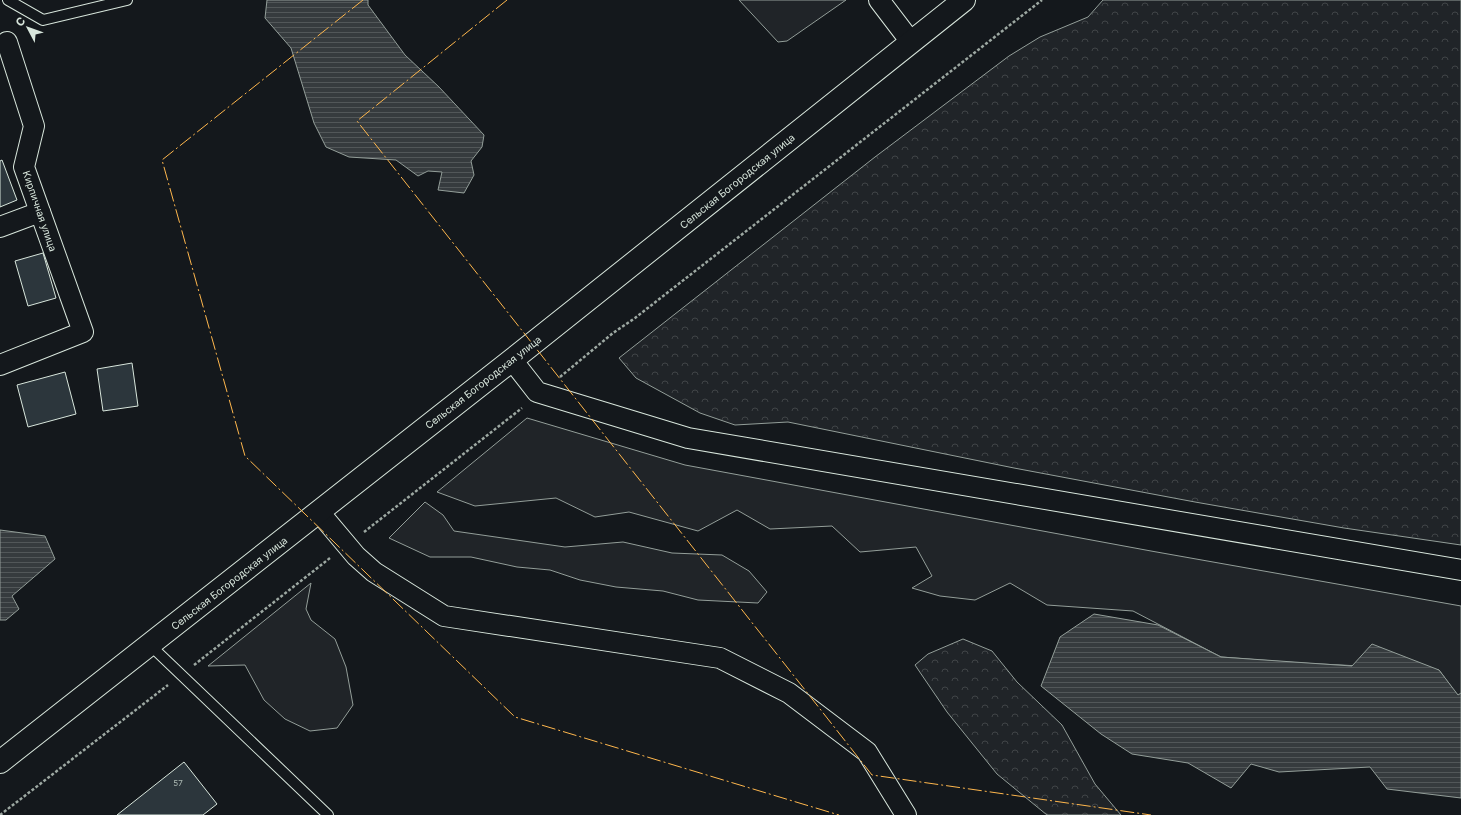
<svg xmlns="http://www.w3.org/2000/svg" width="1461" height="815" font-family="Inter,sans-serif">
<defs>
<pattern id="forest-crowns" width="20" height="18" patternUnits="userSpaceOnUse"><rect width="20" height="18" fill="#202428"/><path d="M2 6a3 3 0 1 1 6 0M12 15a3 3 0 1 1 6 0" fill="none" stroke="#404447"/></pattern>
<pattern id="water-rules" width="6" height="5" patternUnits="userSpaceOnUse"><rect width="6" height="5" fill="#363b3e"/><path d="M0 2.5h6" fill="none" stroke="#525759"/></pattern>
</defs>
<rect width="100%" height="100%" fill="#14181c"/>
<g fill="#202428" stroke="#939e99">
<path d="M739,0H846L787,41L778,42Z"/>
<path d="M527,418L685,465L1151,551L1461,606V693L1458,696L1439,670L1301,663L1221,657L1133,611L1047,605L1010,583L975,600L940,596L912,588L932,576L916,547L860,552L832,526L770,529L737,510L698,531L629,512L595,517L556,498L475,506L437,492Z"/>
<path d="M425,502L443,515L454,531L565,547L623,542L672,553L722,555L749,571L767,592L758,603L698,600L663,591L616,587L580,580L550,570L517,567L471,557H430L389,538Z"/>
<path d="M311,583L306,609L311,620L335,639L346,667L353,705L337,728L310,731L285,719L264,700L245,665L208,666Z"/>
</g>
<g fill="url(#forest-crowns)" stroke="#939e99">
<path d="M1103,0H1461V545L1344,528L1195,502L1014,468L788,422L735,425L700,413L636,378L619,358L875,157L1009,56L1040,37L1088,17Z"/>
<path d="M963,639L992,651L1017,682L1062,725L1095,784L1121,815H1047L997,774L947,712L915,665L928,654Z"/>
</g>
<g fill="url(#water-rules)" stroke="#939e99">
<path d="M267,0H368V5L405,55L439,87L484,135L482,147L471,161L474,175L464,193L438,190L442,172L428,171L418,176L396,160L349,157L326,147L314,123L291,48L265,18Z"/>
<path d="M0,530L45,536L55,559L12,596L19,609L6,620H0Z"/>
<path d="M1094,614L1158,625L1221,657L1352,666L1372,644L1439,670L1458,695L1461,693V798L1387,789L1370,767L1279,772L1251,764L1231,788L1188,763L1132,754L1101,734L1041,686L1060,637Z"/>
</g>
<g fill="#2c363c" stroke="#d8e6dc">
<path d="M2,160L17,200L0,207V161Z"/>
<path d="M43,253L56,298L28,306L15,261Z"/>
<path d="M132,363L138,406L103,411L97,369Z"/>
<path d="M65,372L76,414L28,427L17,385Z"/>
<path d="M184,762L217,804L203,815H117Z"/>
</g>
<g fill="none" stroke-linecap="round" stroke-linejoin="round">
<g stroke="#d8e6dc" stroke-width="12">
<g id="lane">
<path d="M8,0L43,20L127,0"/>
<path d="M150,645L328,815"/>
</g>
</g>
<g stroke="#d8e6dc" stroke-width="22">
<g id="street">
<path d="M879,0L911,42"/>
<path d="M0,227L40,212"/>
<path d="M512,360L537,392L688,438L1461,570"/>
<path d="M0,365L83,332L24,167L34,126L7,42"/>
<path d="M319,512L356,556L374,572L444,616L720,658L789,693L867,752L906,815"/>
</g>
</g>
<g stroke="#d8e6dc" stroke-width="24">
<path id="secondary" d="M0,762L512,360L964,0"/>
</g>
<g stroke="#9da8a2" stroke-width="2.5" stroke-dasharray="3 2" stroke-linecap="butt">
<path d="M560,377L613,333L635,318L1042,0"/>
<path d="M364,532L522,408"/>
<path d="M194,665L330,558"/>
<path d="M0,815L168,685"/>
</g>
<use href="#lane" stroke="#14181c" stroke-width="10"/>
<use href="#street" stroke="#14181c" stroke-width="20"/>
<use href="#secondary" stroke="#14181c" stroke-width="22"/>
<g stroke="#ffb74d" stroke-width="1" stroke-dasharray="14 3 2 3" stroke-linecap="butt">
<path d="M363,0L162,160L245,456L515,717L839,815"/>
<path d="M507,0L357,121L872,775L1151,815"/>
</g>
</g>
<g text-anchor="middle" stroke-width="3" stroke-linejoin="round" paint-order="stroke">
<g font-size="8" fill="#adbab4">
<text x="178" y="786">57</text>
</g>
<g font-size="10" fill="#d8e6dc" stroke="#14181c">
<text transform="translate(737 181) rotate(-39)" y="4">Сельская Богородская улица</text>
<text transform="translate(40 211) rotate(71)" y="4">Кирпичная улица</text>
<text transform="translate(483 382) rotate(-38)" y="4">Сельская Богородская улица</text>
<text transform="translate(229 583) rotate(-38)" y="4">Сельская Богородская улица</text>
</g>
</g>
<g transform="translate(28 28) rotate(311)" stroke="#14181c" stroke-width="3" paint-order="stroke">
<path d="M0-3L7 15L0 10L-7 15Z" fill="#d8e6dc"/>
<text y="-6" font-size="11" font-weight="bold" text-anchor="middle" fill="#d8e6dc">С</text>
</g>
</svg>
